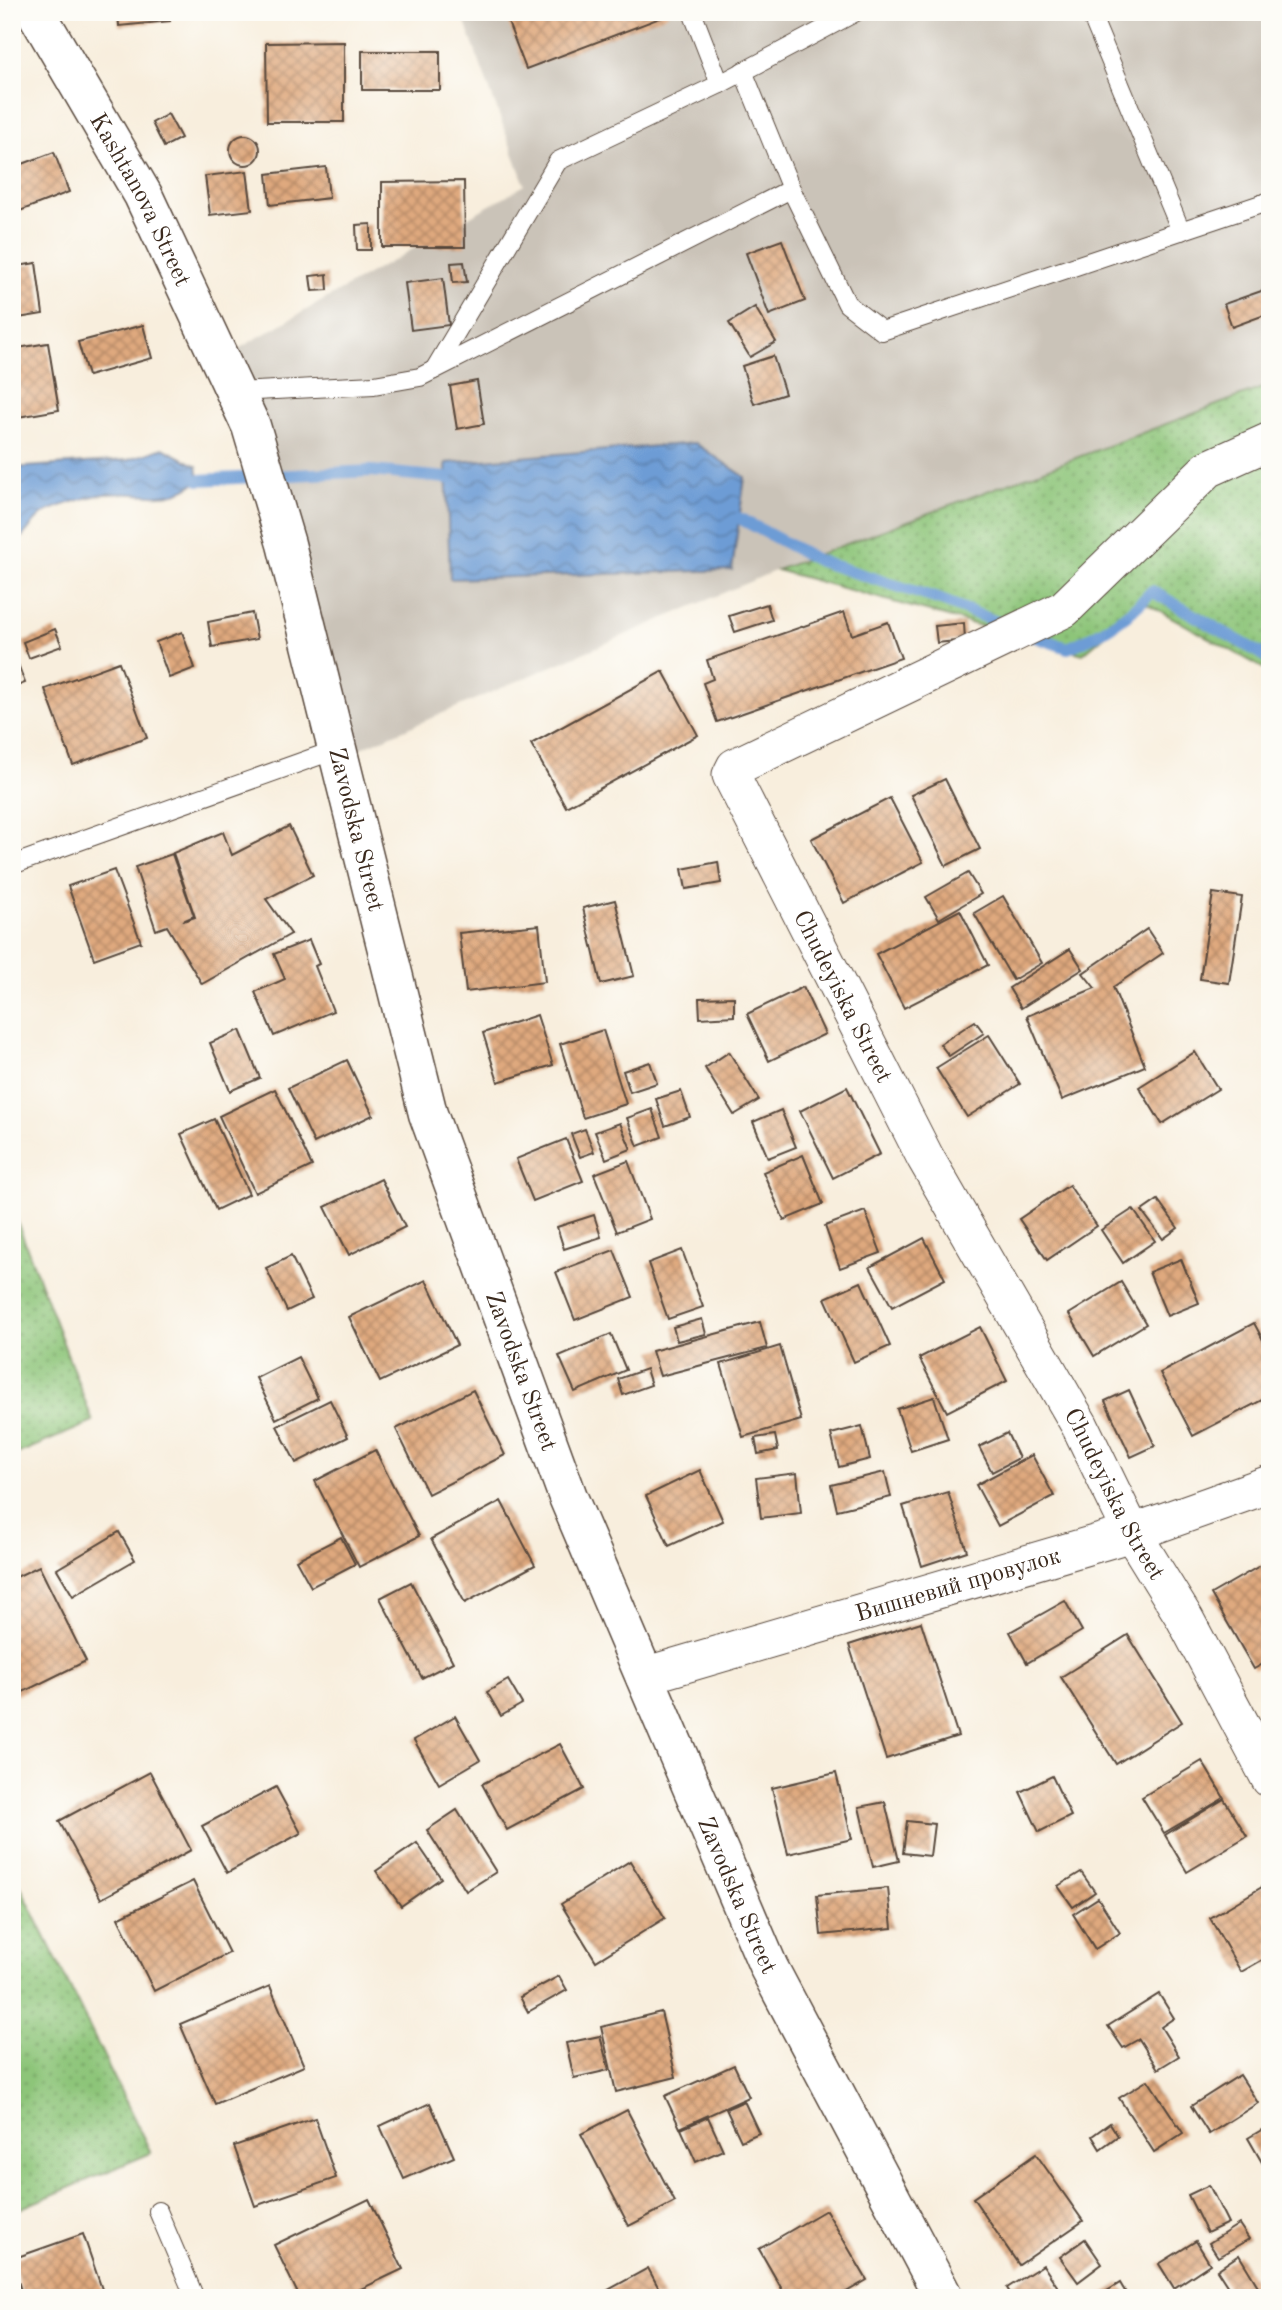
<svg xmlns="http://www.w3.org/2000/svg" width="1282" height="2310" font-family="'Old Standard TT',serif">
<defs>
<pattern id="grass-dots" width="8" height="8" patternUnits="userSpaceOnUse" patternTransform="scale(1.75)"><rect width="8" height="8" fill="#8dc579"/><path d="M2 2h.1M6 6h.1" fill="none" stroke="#74a063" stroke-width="1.8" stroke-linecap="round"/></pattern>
<pattern id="water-waves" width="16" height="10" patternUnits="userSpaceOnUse" patternTransform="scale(1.75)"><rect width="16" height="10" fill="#6d9cd5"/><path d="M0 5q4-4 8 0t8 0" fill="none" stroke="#5b7fac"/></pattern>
<pattern id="building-cross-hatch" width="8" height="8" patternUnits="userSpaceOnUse" patternTransform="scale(1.75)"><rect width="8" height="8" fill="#dfa97e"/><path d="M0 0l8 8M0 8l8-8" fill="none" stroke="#b68a67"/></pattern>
</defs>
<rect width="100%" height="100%" fill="#fdfcf7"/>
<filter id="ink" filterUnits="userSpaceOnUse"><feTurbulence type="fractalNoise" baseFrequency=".0143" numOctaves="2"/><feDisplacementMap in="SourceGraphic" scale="14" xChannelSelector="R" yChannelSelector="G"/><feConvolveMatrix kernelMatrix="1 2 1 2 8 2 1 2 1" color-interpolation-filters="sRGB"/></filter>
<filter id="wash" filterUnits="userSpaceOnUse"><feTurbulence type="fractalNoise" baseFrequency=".00686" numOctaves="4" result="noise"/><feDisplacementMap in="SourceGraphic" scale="28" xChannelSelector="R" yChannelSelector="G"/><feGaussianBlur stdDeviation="1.57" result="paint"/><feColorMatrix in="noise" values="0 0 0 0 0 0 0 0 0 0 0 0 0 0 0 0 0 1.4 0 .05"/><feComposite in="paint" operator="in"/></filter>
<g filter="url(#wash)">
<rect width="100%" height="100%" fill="#f8eedd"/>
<path fill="#cac3b8" d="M461,12H1270V385L777,570L345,755L231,353L525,185Z"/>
<g fill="url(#grass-dots)" stroke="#64784c" stroke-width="2">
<path d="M1270,385V672L1144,602L1083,654L777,570Z"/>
<path d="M12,1208L93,1422L12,1456Z"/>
<path d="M12,1869L151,2153L12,2212Z"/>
</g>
<g fill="url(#water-waves)" stroke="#54637a" stroke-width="2">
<path d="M695,443L745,477L732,570L450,579L446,463Z"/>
<path d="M163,448L197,466L199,480C168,506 141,490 105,494C94,495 51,508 43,514C31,523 25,537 12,546V468L128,460Z"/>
</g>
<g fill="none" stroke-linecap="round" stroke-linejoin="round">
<g stroke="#6d9cd5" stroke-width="12">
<path d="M199,480L371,471L447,478"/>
<path d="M739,518L819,561L941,600L1010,627"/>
<path d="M1027,634L1068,648C1101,634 1128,618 1152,591L1270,659"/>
</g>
</g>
<g id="blocks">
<g fill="url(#building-cross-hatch)">
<path d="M118,12H169L170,21L119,26Z"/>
<path d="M504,12H667L668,15L526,69Z"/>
<path d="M344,42V122H267L266,43Z"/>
<rect x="362" y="51" width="78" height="39"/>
<path d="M168,114L181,138L164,147L152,123Z"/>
<circle cx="245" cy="150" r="15"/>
<path d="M54,152L69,192L12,214V168Z"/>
<path d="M326,167L329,198L270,205L267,174Z"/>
<path d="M247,171L252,210L210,215L205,176Z"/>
<path d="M464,181L465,247H382V182Z"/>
<path d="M371,224V250H357L356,225Z"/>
<path d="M782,240L805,301L769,315L746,253Z"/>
<path d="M464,262L467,282L453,283L451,263Z"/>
<path d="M36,263L43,314L12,319V267Z"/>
<path d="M327,274L328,290L312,291L310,276Z"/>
<path d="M443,278L449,325L411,330L405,283Z"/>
<path d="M1270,288V313L1232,327L1224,304Z"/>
<path d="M755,307L776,342L750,357L729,323Z"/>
<path d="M143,325L152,358L88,376L78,342Z"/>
<path d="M48,343L59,410L12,418V349Z"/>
<path d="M773,356L785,394L754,404L742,366Z"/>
<path d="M477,381L484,424L457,429L450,386Z"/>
<path d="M767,604L772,620L735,632L729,616Z"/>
<path d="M844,612L852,635L888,622L901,658L717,722L703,683L713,679L707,660Z"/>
<path d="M252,613L257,639L212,647L208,622Z"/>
<path d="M964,623L965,640L937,643L935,626Z"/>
<path d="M55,629L62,646L29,658L23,642Z"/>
<path d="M182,632L195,668L169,678L156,642Z"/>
<path d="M12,648L25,683L12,688Z"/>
<path d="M119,662L147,738L73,765L45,689Z"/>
<path d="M663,671L698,735L566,807L531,744Z"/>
<path d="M945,779L980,849L946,866L911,795Z"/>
<path d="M890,798L923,862L844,903L811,839Z"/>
<path d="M289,826L313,875L266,899L291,934L202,984L167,926L156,930L135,867L172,854L194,916L183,921L195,917L194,914L173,853L223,832L232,855Z"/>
<path d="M718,862L721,883L686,889L682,869Z"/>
<path d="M114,870L141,942L94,959L68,886Z"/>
<path d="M968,873L981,894L939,919L926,897Z"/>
<path d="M1213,893L1242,897L1229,983L1200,979Z"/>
<path d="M1003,896L1042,963L1013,980L974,913Z"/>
<path d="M615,900L634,976L601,984L583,908Z"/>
<path d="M960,910L988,965L904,1008L876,954Z"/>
<path d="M539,925L545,982L466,992L459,933Z"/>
<path d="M1147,929L1163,953L1113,987L1145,1066L1062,1100L1027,1016L1095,988L1083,973Z"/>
<path d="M309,940L319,964L315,966L333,1011L274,1036L255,992L285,979L274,954Z"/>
<path d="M1070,949L1083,969L1021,1008L1009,988Z"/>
<path d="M803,987L825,1034L769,1061L747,1014Z"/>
<path d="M734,997V1016L700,1018L699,998Z"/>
<path d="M537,1015L553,1065L498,1082L483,1033Z"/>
<path d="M975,1021L984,1033L949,1056L940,1044Z"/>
<path d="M240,1030L260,1078L230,1091L210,1043Z"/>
<path d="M603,1030L626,1104L583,1118L560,1044Z"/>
<path d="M989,1035L1020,1084L967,1117L936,1068Z"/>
<path d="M729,1052L759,1100L734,1115L705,1068Z"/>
<path d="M1195,1052L1218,1089L1162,1124L1139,1087Z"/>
<path d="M347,1060L373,1115L314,1143L288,1088Z"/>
<path d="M650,1062L657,1083L630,1092L623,1071Z"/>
<path d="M847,1087L880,1154L833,1178L800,1111Z"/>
<path d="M275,1089L312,1166L255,1193L219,1116Z"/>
<path d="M681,1091L690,1117L665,1126L656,1099Z"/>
<path d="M652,1109L662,1137L638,1146L627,1118Z"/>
<path d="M781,1110L796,1147L768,1158L753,1122Z"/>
<path d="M214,1119L249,1194L216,1210L181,1134Z"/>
<path d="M620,1123L631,1149L606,1159L595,1132Z"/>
<path d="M585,1129L594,1152L580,1157L571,1134Z"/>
<path d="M566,1139L583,1181L533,1201L516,1159Z"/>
<path d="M803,1155L823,1204L784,1220L763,1172Z"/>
<path d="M628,1161L650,1219L617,1232L594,1174Z"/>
<path d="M381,1179L405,1227L349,1255L325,1207Z"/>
<path d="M1069,1185L1097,1226L1047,1260L1019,1219Z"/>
<path d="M1158,1200L1178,1228L1163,1239L1142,1211Z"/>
<path d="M1133,1209L1155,1241L1123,1263L1101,1230Z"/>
<path d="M865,1211L881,1253L840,1268L825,1226Z"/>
<path d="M594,1215L601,1237L564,1249L557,1227Z"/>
<path d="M924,1238L945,1279L892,1307L870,1267Z"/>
<path d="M614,1250L633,1297L575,1320L556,1272Z"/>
<path d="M682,1250L703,1307L668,1319L648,1263Z"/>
<path d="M291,1256L312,1299L287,1311L266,1268Z"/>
<path d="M1181,1259L1199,1303L1167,1316L1149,1272Z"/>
<path d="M426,1280L457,1345L380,1382L349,1317Z"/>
<path d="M861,1282L890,1346L854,1362L825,1298Z"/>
<path d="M1121,1282L1146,1324L1094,1356L1069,1314Z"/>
<path d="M702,1319L706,1334L677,1341L673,1327Z"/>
<path d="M760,1322L767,1348L660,1376L652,1351Z"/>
<path d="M1254,1323L1270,1353V1396L1193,1436L1160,1373Z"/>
<path d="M980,1327L1007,1381L947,1412L919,1358Z"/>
<path d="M611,1334L626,1370L575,1392L559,1356Z"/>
<path d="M780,1346L801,1420L743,1437L721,1364Z"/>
<path d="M298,1357L318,1398L276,1419L256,1378Z"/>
<path d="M646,1369L651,1385L623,1395L618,1379Z"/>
<path d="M473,1390L505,1455L428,1494L396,1429Z"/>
<path d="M1129,1390L1155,1446L1131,1457L1105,1401Z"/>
<path d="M934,1397L948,1439L911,1451L897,1409Z"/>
<path d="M330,1400L348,1437L296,1463L277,1426Z"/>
<path d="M862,1426L870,1459L839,1467L831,1434Z"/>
<path d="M1007,1433L1019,1458L992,1472L979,1447Z"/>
<path d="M775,1435L778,1450L758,1454L755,1438Z"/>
<path d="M375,1450L419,1536L359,1567L315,1481Z"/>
<path d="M1032,1455L1054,1496L998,1526L976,1485Z"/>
<path d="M700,1470L723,1521L669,1546L646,1496Z"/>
<path d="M885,1472L891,1497L837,1510L831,1485Z"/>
<path d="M797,1473L801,1513L761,1518L756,1478Z"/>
<path d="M948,1492L967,1551L922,1566L903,1506Z"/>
<path d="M501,1501L535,1565L465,1603L431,1539Z"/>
<path d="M119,1532L135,1560L73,1596L57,1569Z"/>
<path d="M341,1537L355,1564L311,1587L296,1560Z"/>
<path d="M1270,1560V1660L1254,1669L1211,1594Z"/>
<path d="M39,1566L86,1661L17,1695L12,1686V1579Z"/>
<path d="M411,1582L453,1662L422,1678L380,1598Z"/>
<path d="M1065,1601L1082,1631L1027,1663L1010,1632Z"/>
<path d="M921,1622L958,1736L886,1759L849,1645Z"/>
<path d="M1128,1635L1182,1722L1116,1764L1061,1677Z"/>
<path d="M508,1680L522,1704L501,1716L487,1692Z"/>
<path d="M455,1716L480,1760L439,1784L414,1740Z"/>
<path d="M560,1744L584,1789L507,1830L482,1784Z"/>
<path d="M1202,1761L1224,1798L1164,1833L1142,1797Z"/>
<path d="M150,1772L191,1850L101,1899L59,1821Z"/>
<path d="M836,1773L852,1839L788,1854L772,1788Z"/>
<path d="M1052,1776L1071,1816L1039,1832L1020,1792Z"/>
<path d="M276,1787L301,1833L227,1873L202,1826Z"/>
<path d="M1224,1799L1247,1836L1187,1872L1165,1835Z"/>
<path d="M885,1802L899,1861L873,1867L859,1807Z"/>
<path d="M457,1810L496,1872L466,1891L427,1830Z"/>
<path d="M907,1821L934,1824L930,1856L903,1853Z"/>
<path d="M417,1843L441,1878L401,1906L376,1871Z"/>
<path d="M630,1861L665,1918L596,1961L561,1904Z"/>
<path d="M1081,1872L1095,1892L1073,1907L1058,1886Z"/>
<path d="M193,1881L229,1953L154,1991L118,1918Z"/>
<path d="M1267,1884L1270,1889V1968L1264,1959L1241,1972L1210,1918Z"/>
<path d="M888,1888L892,1928L821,1935L817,1895Z"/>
<path d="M1098,1898L1120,1933L1095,1949L1073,1914Z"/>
<path d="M559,1976L567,1990L528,2012L520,1997Z"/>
<path d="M270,1986L304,2066L215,2104L180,2024Z"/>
<path d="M1159,1994L1174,2018L1161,2027L1179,2056L1158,2069L1139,2039L1123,2048L1108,2026Z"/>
<path d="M661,2012L676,2077L616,2092L601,2027Z"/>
<path d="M600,2036L609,2070L574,2078L566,2043Z"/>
<path d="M734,2065L749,2097L680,2128L665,2096Z"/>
<path d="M1240,2075L1258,2103L1209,2134L1191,2106Z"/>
<path d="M1148,2080L1183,2133L1154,2152L1119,2098Z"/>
<path d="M744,2101L759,2133L741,2141L726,2109Z"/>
<path d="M430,2103L454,2157L404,2179L380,2126Z"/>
<path d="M627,2110L675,2202L629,2226L581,2134Z"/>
<path d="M708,2117L723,2150L696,2162L681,2129Z"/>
<path d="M315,2118L336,2178L255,2206L234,2146Z"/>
<path d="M1110,2123L1118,2136L1100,2149L1092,2136Z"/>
<path d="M1270,2125V2169L1267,2171L1248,2138Z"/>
<path d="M1036,2154L1083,2221L1019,2265L973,2198Z"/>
<path d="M1209,2185L1228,2223L1207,2233L1188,2195Z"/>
<path d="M369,2199L403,2269L342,2298H300L274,2245Z"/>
<path d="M826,2210L867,2280L836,2298H787L759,2249Z"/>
<path d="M1239,2224L1249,2239L1218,2257L1209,2243Z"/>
<path d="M83,2234L105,2298H23L12,2259Z"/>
<path d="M1085,2239L1102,2264L1078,2282L1060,2257Z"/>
<path d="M1196,2241L1210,2264L1174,2288L1159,2264Z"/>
<path d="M1239,2255L1259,2288L1244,2298H1235L1217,2270Z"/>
<path d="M1043,2265L1065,2298H1013L1007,2288Z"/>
<path d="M648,2268L664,2298H613L608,2290Z"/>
<path d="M1120,2283L1129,2298H1096Z"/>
</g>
</g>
</g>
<g filter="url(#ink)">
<use href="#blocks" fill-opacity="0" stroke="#57473b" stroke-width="2"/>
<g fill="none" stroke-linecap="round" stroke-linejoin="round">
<g stroke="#57473b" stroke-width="20">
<g id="service">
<path d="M692,12L720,84"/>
<path d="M1090,12L1181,231"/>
<path d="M743,71L791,189"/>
<path d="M434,370L558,161L720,84L856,12"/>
<path d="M238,392L374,385L420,377L791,189L847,304L882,331L1270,201"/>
<path d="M12,865L335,750"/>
<path d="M158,2211L195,2298"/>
</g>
</g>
<g stroke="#57473b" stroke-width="39">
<g id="minor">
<path id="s1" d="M1270,441L1208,469L1064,609L735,767L731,775L925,1157L1080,1426L1132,1533L1185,1619L1270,1779"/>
<path id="s2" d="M644,1676L1132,1533L1270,1484"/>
</g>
</g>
<g stroke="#57473b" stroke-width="41">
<g id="secondary">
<path id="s3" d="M36,12L143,195L251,426L286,544L428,1114L568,1497L769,1968L944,2298"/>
</g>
</g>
<use href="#service" stroke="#fff" stroke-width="18"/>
<use href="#minor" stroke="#fff" stroke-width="37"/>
<use href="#secondary" stroke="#fff" stroke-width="38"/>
</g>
</g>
<g text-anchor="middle" stroke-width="5" stroke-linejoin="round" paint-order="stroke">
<g font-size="24" fill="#3b2a1e" stroke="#fdfcf7">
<text dy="8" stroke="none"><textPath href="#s3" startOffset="215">Kashtanova Street</textPath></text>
<text dy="8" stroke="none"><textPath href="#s3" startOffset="884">Zavodska Street</textPath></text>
<text dy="8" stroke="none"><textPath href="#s1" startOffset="891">Chudeyiska Street</textPath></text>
<text dy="8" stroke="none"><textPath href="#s3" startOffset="1451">Zavodska Street</textPath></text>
<text dy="8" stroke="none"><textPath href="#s1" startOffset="1458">Chudeyiska Street</textPath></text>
<text dy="8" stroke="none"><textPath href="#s2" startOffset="327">Вишневий провулок</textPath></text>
<text dy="8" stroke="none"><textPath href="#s3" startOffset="2018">Zavodska Street</textPath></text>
</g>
</g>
<rect width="1282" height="2310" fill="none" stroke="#fdfcf7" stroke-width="42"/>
</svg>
